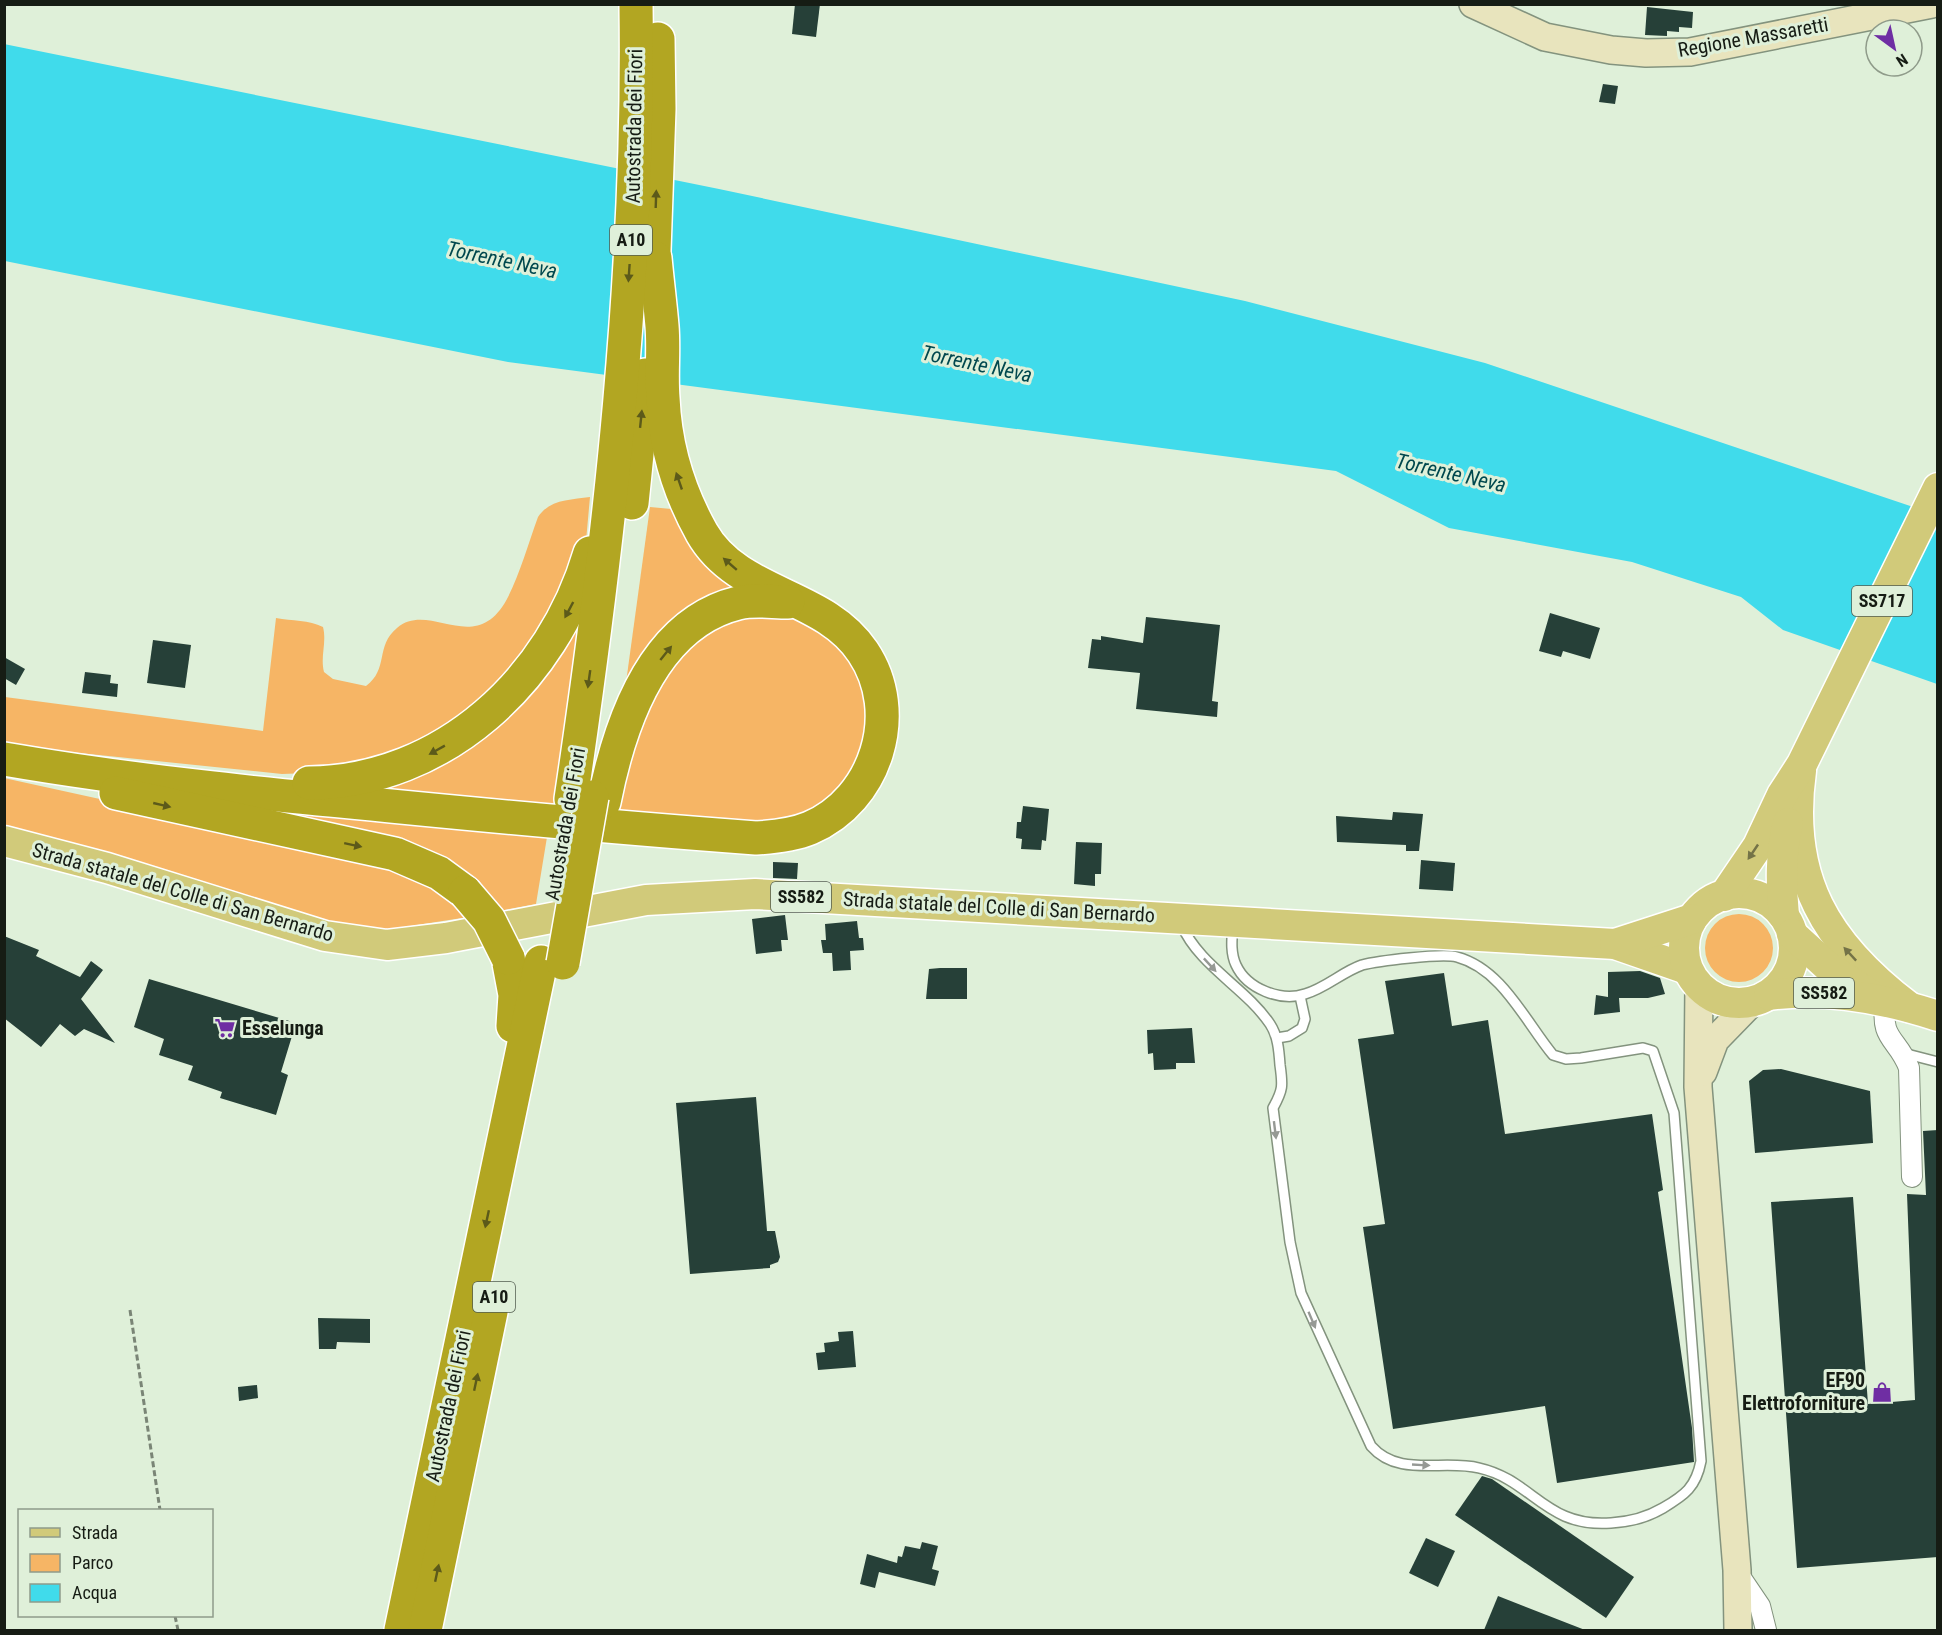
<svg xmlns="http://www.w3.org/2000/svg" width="1942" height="1635" font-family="'Roboto Condensed',sans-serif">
<rect width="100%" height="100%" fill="#dff0d9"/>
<g fill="#f6b565">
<path d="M590,497L586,541L519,676L424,748L336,772L282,774L31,748L5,742V697L263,731L276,618C292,621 309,620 323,627C327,643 320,656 324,672L333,679L366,686C389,669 375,646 397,628C430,600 475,658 507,599C520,574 528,544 538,517C550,499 570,500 590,497Z"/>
<path d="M650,507L682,510L750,589L625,690Z"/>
<path d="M783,612L831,634L866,683V754L829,804L776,826L611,813L652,689L714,623Z"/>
<path d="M585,617L553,808L381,791L382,784L577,620Z"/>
<path d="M4,778L397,864L475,916L391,929L354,931L5,828Z"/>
<path d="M171,796L548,831L536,904L499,911L487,896Z"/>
<circle cx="1739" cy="948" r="34"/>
</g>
<path fill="#40dbeb" d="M4,44L719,189L1245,301L1485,363L1937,515V684L1783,630L1741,597L1632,562L1449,528L1336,471L508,362L5,261Z"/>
<g fill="#264038">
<path d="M795,4H820L816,37L792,34Z"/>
<path d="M1647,7L1693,12L1692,28L1679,27V32L1667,31V36L1645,35Z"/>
<path d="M1603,84L1618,86L1615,104L1599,102Z"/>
<path d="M1550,613L1600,628L1590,659L1563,651L1561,657L1539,651Z"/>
<path d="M1146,617L1220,625L1212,701L1218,702L1217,717L1136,709L1140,673L1088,668L1092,639L1101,640V636L1143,643Z"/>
<path d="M153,640L191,645L185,688L147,683Z"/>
<path d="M4,657L25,669L16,685L4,678Z"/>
<path d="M85,672L111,675L110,683L118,684L117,697L82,693Z"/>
<path d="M1023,806L1049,809L1046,841L1042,840L1041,850L1021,849L1022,839L1016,838L1017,822H1021Z"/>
<path d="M1393,812L1423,814L1419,851H1406V845L1337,842L1336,816L1392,820Z"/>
<path d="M1076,842L1102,843L1101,874H1095V886L1074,884Z"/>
<path d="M1421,860L1455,863L1453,891L1419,889Z"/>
<path d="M773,862L798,863L797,879L773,878Z"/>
<path d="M785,915L788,940H781L782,951L756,954L752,919Z"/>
<path d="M857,921L859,938H863L864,950L850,951L851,970L833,971L832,953H823L821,940H826L825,924Z"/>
<path d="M4,936L39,950L36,956L80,977L91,961L103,970L81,999L115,1043L84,1029L75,1036L60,1024L41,1047L4,1018Z"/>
<path d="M940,968H967V999H926L929,969Z"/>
<path d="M1640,971L1660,978L1665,994L1648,998H1616H1619L1620,1012L1594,1015L1596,995L1608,997V972Z"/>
<path d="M1444,973L1452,1026L1488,1020L1505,1134L1652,1114L1663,1190L1658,1192L1692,1428L1694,1462L1557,1483L1545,1406L1393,1429L1363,1227L1385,1224L1358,1039L1394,1034L1385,981Z"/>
<path d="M149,979L296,1023L281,1072L288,1075L276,1115L220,1098L222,1092L188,1080L193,1066L159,1055L164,1039L134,1027Z"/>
<path d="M1192,1028L1195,1063H1176V1069L1154,1070L1153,1053L1148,1054L1147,1030Z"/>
<path d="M1781,1069L1870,1091L1873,1143L1755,1153L1749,1081L1763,1070Z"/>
<path d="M756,1097L767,1231H775L780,1257L778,1262L770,1265V1268L690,1274L676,1103Z"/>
<path d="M1938,1130V1557L1797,1568L1771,1202L1853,1197L1868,1404L1915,1400L1907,1194L1926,1195L1923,1131Z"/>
<path d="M318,1318L370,1319V1343L337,1342L336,1349H319Z"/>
<path d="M853,1331L856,1367L818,1370L816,1353L825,1352L824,1343L839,1341L838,1332Z"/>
<path d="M257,1385L258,1398L239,1401L238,1387Z"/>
<path d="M1482,1476L1492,1479L1634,1577L1606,1618L1455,1515Z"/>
<path d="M1426,1538L1455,1551L1438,1587L1409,1573Z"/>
<path d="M922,1542L938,1546L932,1569L939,1571L935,1586L879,1572L875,1588L860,1584L867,1554L897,1563L898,1556L902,1557L905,1546L920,1549Z"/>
<path d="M1498,1596L1585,1630H1484Z"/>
</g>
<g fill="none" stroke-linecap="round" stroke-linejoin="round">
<g stroke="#83937e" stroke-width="12">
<g id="lane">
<path d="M1181,924C1200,967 1245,987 1270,1024C1278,1036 1279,1051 1280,1065C1283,1086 1283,1090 1273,1108L1290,1242L1301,1293L1371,1446C1399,1478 1442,1459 1479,1468C1533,1480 1545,1528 1611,1523C1630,1522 1646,1518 1663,1508C1685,1495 1696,1487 1701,1461L1674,1113L1653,1051L1643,1048L1581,1058L1566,1059L1553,1055C1525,1021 1502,969 1457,957C1442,953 1377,961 1362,965C1342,972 1326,988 1305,994C1281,1002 1247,989 1236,965C1230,952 1232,938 1233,924"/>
<path d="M1277,1038L1289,1036L1302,1028L1305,1019L1300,996"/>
<path d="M1903,1053L1938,1062"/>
</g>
</g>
<g stroke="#83937e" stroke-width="22">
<g id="street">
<path d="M1886,1002C1879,1040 1898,1038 1909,1068L1912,1177"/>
<path d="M1737,1572L1760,1606L1766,1630"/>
</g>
</g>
<g stroke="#83937e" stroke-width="30">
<g id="secondary">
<path d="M1473,4L1545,37L1611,50L1646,53L1690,52L1932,4"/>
<path d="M1699,986L1698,1087L1737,1570L1738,1630"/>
<path d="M1703,1072L1715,1040L1753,1001"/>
</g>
</g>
<g stroke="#fff" stroke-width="33">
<g id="primary">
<path d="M1801,771C1786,878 1826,944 1909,1007"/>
<path d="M4,841L107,868L325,936L387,945L446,938L646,900L755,894L1615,944L1687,969"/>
<circle cx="1739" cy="948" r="55"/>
<path d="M1724,896L1758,846L1782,795L1802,764L1938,488"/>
<path d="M1784,916C1781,885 1780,854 1788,823"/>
<path d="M1792,934L1827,966L1871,995"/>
<path d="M1615,944L1692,919"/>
<path d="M1769,995C1826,987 1883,998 1938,1016"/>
</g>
</g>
<g stroke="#fff" stroke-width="36">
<g id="highway">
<path d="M653,279L659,109L658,39"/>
<path d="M632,503L645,375"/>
<path d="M4,759C132,781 262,794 391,806C513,818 634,829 756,838C774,837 793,835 810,828C876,800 904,713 863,652C824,593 738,596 702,533C679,492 665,445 663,398C661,374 664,350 662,326C660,303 657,280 655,258"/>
<path d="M309,783C444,782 553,679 590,553"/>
<path d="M116,793L395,854L439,873L465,892"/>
<path d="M571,799C610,537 640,270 636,4"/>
<path d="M604,802C619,726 652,624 738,603C755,599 771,602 788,602"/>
<path d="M508,958L515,995L513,1026"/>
<path d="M401,1630L541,962"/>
<path d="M425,1630L491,1312"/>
</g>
</g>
<g stroke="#7a8576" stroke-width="3" stroke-dasharray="6 3" stroke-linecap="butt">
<path d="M130,1310L160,1510"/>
<path d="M175,1616L178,1630"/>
</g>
<use href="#lane" stroke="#fff" stroke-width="9"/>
<use href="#street" stroke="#fff" stroke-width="20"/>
<use href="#secondary" stroke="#e8e4bd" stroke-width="27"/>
<use href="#primary" stroke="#d1ca7a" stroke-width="30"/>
<use href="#highway" stroke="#b2a622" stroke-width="33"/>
<g stroke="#fff" stroke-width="36" stroke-linecap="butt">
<g id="highway-bridge">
<path d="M465,892L489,920L508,958"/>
<path d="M563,963L592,797"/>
</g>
</g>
<use href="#highway-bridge" stroke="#b2a622" stroke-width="33"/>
</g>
<defs><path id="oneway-solid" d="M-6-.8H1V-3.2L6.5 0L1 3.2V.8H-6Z" transform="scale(1.5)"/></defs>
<g fill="#5c5a1a">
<use href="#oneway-solid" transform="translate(656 199) rotate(-88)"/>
<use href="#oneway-solid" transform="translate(629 273) rotate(94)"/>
<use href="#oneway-solid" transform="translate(641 419) rotate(-84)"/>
<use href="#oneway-solid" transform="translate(679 481) rotate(-109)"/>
<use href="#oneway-solid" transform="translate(730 564) rotate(-139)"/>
<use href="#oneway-solid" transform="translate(569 610) rotate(118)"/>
<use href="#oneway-solid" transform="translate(666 653) rotate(-51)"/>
<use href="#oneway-solid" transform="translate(589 679) rotate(98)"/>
<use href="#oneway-solid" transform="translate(437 750) rotate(151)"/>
<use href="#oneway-solid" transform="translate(162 805) rotate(13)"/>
<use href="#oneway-solid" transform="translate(353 845) rotate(12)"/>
<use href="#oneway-solid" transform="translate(487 1219) rotate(102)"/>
<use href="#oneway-solid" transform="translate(476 1382) rotate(-78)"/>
<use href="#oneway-solid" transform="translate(437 1573) rotate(-78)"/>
</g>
<g fill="#747347">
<use href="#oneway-solid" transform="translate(1753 852) rotate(124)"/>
<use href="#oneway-solid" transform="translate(1850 954) rotate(-133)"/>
</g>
<g fill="#969995">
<use href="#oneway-solid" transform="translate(1210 965) rotate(47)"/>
<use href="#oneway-solid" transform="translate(1275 1130) rotate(83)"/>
<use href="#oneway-solid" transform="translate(1312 1320) rotate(67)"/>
<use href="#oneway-solid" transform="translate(1421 1465) rotate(3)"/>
</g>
<defs>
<g id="supermarket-bare" transform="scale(1.62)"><path d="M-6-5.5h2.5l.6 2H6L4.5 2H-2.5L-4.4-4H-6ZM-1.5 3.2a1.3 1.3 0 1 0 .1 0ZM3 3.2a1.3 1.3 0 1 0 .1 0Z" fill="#6f2ea3" stroke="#dff0d9" stroke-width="2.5" paint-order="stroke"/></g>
<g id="shop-bare" transform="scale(1.62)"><path d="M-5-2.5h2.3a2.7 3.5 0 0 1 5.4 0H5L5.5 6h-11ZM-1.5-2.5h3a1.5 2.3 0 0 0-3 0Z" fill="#6f2ea3" stroke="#dff0d9" stroke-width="2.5" paint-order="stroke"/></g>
</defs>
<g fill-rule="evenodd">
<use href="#supermarket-bare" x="225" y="1028"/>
<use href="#shop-bare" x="1882" y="1392"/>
</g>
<g text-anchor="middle" stroke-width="6" stroke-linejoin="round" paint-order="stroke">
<g fill="#dff0d9" stroke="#525c4f" stroke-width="1.5">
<rect x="610" y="225" width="42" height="30" rx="4.5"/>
<rect x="1852" y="586" width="60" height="30" rx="4.5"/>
<rect x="771" y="882" width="60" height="30" rx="4.5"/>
<rect x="1794" y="978" width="60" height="30" rx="4.5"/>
<rect x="473" y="1282" width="42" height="30" rx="4.5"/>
</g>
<g font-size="18" font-weight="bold" fill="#161c14">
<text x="631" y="246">A10</text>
<text x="1882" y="607">SS717</text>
<text x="801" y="903">SS582</text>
<text x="1824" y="999">SS582</text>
<text x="494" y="1303">A10</text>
</g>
<g font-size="20" fill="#161c14" stroke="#dff0d9">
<text transform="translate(1753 37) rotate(-10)" y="7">Regione Massaretti</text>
<text transform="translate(634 126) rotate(-89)" y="7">Autostrada dei Fiori</text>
<text transform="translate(565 824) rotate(-80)" y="7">Autostrada dei Fiori</text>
<text transform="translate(183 892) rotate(16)" y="7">Strada statale del Colle di San Bernardo</text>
<text transform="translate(999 907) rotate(3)" y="7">Strada statale del Colle di San Bernardo</text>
<text transform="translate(448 1406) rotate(-78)" y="7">Autostrada dei Fiori</text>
</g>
<g font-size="20" font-weight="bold" fill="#161c14" stroke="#dff0d9" text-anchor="start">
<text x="242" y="1035">Esselunga</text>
<text x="1865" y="1387" text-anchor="end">EF90<tspan x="1865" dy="23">Elettroforniture</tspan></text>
</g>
<g font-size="21" font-style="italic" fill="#00484e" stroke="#dff0d9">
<text transform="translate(502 260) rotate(12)" y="7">Torrente Neva</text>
<text transform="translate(977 364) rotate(12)" y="7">Torrente Neva</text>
<text transform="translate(1451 473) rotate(13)" y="7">Torrente Neva</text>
</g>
</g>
<rect width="1942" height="1635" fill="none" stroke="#161c14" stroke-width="12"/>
<rect x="18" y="1509" width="195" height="108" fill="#dff0d9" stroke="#8f9b8a" stroke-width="1.5"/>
<rect x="30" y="1528" width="30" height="9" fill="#d1ca7a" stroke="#8f9b8a" stroke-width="1.5"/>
<text x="72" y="1539" font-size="18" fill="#161c14">Strada</text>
<rect x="30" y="1554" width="30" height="18" fill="#f6b565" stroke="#8f9b8a" stroke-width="1.5"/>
<text x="72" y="1569" font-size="18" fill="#161c14">Parco</text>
<rect x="30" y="1584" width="30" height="18" fill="#40dbeb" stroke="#8f9b8a" stroke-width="1.5"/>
<text x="72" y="1599" font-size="18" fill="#161c14">Acqua</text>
<g transform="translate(1894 48) rotate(147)"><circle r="28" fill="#dff0d9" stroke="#8f9b8a" stroke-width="1.5"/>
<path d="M0-4.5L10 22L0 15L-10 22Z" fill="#6f2ea3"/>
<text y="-9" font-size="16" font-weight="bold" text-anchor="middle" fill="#161c14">N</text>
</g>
</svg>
